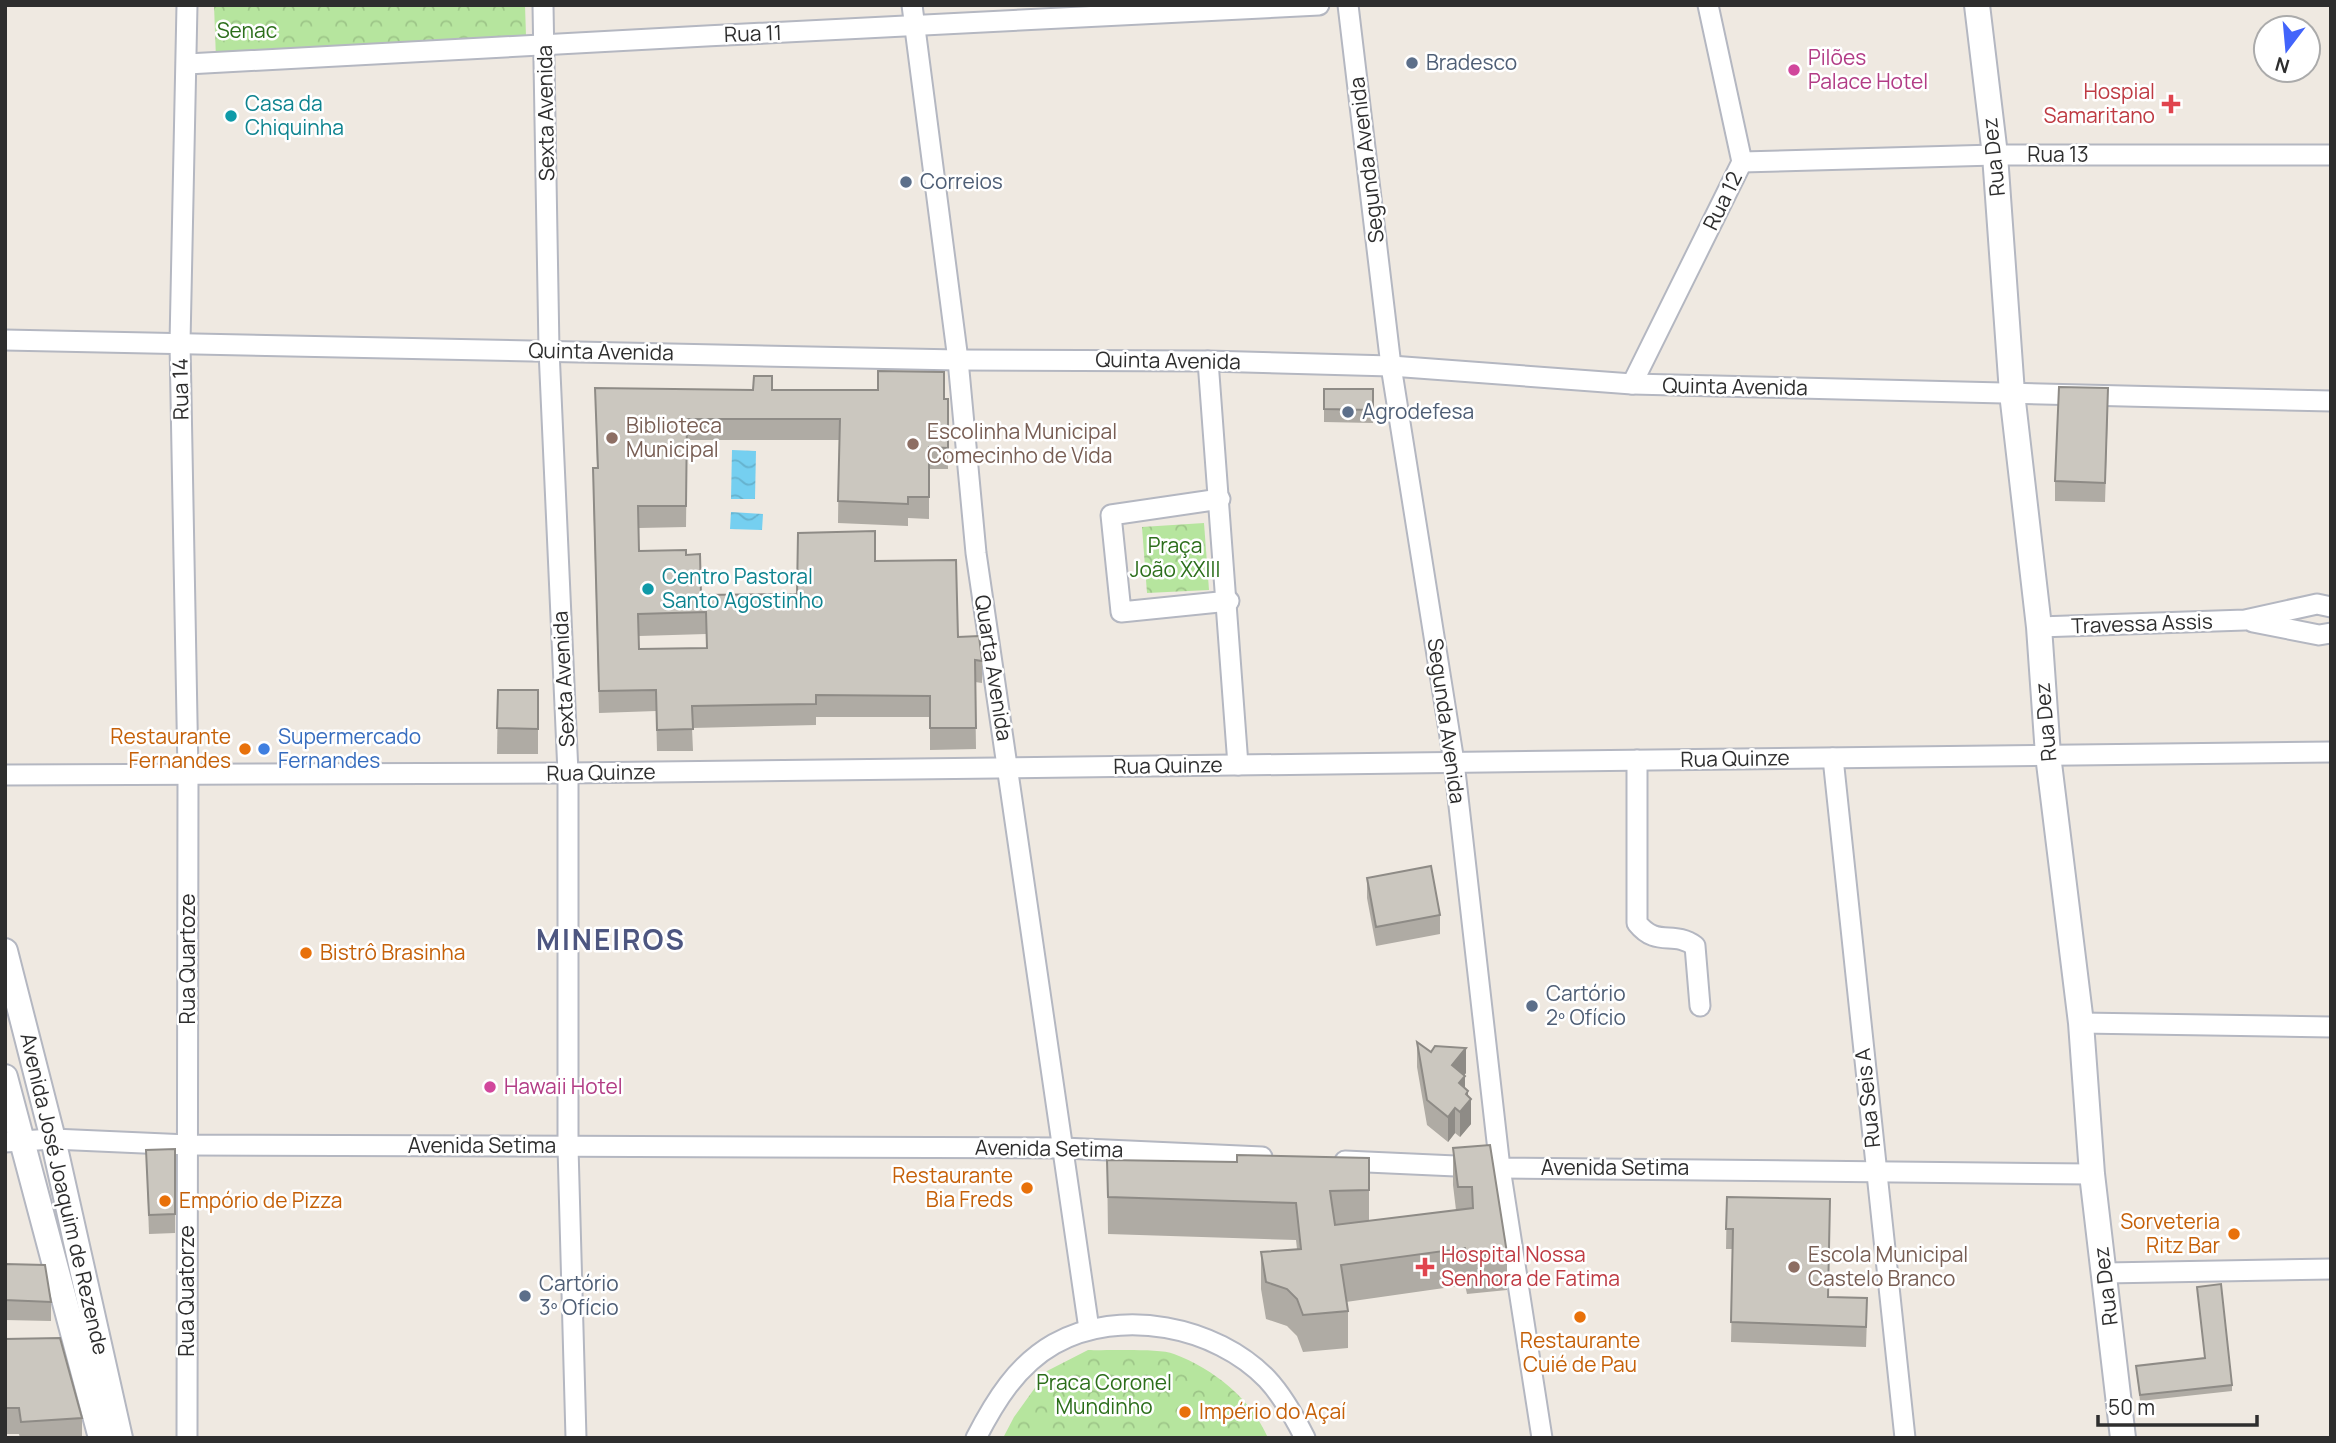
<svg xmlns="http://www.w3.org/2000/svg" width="2336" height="1443" font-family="Manrope,sans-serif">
<defs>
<pattern id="park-crowns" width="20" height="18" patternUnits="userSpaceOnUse" patternTransform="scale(1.75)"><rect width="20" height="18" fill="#b6e59e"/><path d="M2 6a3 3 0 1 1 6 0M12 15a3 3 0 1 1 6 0" fill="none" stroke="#9dc588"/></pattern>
<pattern id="water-waves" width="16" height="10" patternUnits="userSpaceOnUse" patternTransform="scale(1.75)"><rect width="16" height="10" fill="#75cff0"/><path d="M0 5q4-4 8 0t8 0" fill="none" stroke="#66b2ce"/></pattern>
</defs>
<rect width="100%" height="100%" fill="#efe9e1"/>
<g fill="url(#park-crowns)">
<path d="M214,5H525L526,37L216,59Z"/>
<path d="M1204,523L1209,590L1147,593L1142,527Z"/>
<path d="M1088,1350C1108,1351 1158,1348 1174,1354C1214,1369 1251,1399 1268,1438H1003L1014,1417L1047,1371Z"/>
</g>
<g fill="url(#water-waves)">
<path d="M732,450L756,451L755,499H731Z"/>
<path d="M731,512L763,514L762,530L730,529Z"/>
</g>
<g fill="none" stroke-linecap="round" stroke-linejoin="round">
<g stroke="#b4b7c1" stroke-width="23">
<g id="minor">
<path d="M543,5L549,350L568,773V1147L576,1438"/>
<path d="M912,5L958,360L976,553L1089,1329"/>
<path d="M1348,5L1391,366L1454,762L1500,1168L1542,1438"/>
<path d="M187,64C564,41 942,26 1319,5"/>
<path d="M1742,162L1995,155H2331"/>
<path d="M5,340L958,360L1208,361L1391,366L1632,384L2331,401"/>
<path d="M1208,361L1238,765"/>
<path d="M1632,384L1742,162L1708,5"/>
<path d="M1220,499L1111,515L1121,612L1229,601"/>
<path d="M2253,622L2319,635L2331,633"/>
<path d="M2039,627L2245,620L2317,604L2331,607"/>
<path d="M1833,758L1905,1438"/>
<path d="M1637,760V923C1657,948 1673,930 1695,946L1700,1006"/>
<path d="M5,775L568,773L2331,752"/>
<path d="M2081,1023L2331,1027"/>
<path d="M5,1142L53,1139L188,1145L1063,1148L1262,1157"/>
<path d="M1345,1161L1500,1168L2092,1174"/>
<path d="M2105,1273L2331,1269"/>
<path d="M187,1438L188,773L180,343L187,5"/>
<path d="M976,1438C995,1401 1017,1365 1054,1344C1120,1307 1216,1326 1267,1379C1283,1396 1295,1418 1305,1438"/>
</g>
</g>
<g stroke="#b4b7c1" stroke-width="28">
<g id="tertiary">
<path d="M1977,5L1995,155L2012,393L2039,627L2048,755L2081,1023L2092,1174L2123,1438"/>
<path d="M5,951L53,1139L120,1438"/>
<path d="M5,1077L101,1438"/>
</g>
</g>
<use href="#minor" stroke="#fff" stroke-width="19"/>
<use href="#tertiary" stroke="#fff" stroke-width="24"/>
</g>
<g fill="#afaba4" fill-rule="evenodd">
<path d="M595,388L772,390L948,399V469H929V519L908,518V526L838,523L839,440H687L686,527L639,528V551L686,555L701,595L797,594L875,561L958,637L982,661V683L975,682L976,749L930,750V717H816V725L692,728L693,751H657L656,711L599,713L593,489V468H597ZM706,634L707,648L639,649V636Z"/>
<path d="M1324,389H1373V423L1324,422Z"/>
<path d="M2108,408L2105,502L2055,501V481Z"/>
<path d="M498,690H538V754H497Z"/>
<path d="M1367,878L1440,915V934L1376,946L1367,898Z"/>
<path d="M1417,1042L1431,1052L1466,1073L1464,1075L1465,1088L1468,1096L1471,1124L1460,1137L1455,1133L1448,1142L1427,1125L1417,1067Z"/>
<path d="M1453,1148L1507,1253V1290L1467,1294L1465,1285L1346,1302L1348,1311V1348L1303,1352L1297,1336L1287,1326L1266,1319L1261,1289V1252L1297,1249L1296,1240L1108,1234L1107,1160L1237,1162L1369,1158V1221L1456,1210L1453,1185Z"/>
<path d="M175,1149V1233L149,1234L146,1150Z"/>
<path d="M1727,1197L1829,1297L1867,1317L1866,1347L1731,1342L1733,1249H1726Z"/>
<path d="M5,1264L51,1302V1321L5,1320Z"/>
<path d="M2197,1287L2232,1385V1391L2140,1401L2136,1366L2205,1358Z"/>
<path d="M5,1339L82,1418V1438H20L19,1434H5Z"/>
</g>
<g fill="#8e8b86">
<path d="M1466,1048V1073L1452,1090V1065Z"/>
<path d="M1465,1076V1101L1459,1083Z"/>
<path d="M1468,1091V1102L1471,1099V1124L1460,1137V1112L1466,1094Z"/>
<path d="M1455,1108V1133L1448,1142V1117Z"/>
</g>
<g fill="#cbc7bf" stroke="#8e8b86" stroke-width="2" fill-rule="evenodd">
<path d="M878,371L944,372V399H948V448L929,447V497H908V504L838,501L840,419H687L686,506H638L639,551L686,550V555L700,554L701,595L797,594L798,533L875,531V561L956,560L958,637L979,636L982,661L975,660L976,728H930V696L816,695V704L692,706L693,729L657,730L656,690L599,691L593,468H598L595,388L753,390L754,376H772V390H878ZM706,612L707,648L639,649L638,614Z"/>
<path d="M2059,387L2108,388L2105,483L2055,481Z"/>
<path d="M1324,389H1373V410L1324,409Z"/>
<path d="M498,690H538V729L497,728Z"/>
<path d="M1431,866L1440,915L1376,927L1367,878Z"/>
<path d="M1417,1042L1431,1052L1435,1046L1466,1048L1452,1065L1465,1076L1459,1083L1468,1091L1466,1094L1471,1099L1460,1112L1455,1108L1448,1117L1427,1100Z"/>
<path d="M1490,1145L1507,1253L1467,1257L1465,1248L1341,1265L1348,1311L1303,1315L1297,1299L1287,1289L1266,1282L1261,1252L1301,1249L1296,1203L1108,1197L1107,1160L1237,1162V1155L1369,1158V1190L1330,1191L1335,1225L1473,1208L1472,1187H1458L1453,1148Z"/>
<path d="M175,1149V1214L149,1215L146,1150Z"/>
<path d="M1727,1197L1830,1199L1828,1297L1867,1298L1866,1327L1731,1322L1733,1229H1726Z"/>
<path d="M5,1264L45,1265L51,1302L5,1300Z"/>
<path d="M2221,1284L2232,1385L2140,1395L2136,1366L2205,1358L2197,1287Z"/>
<path d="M60,1338L82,1418L21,1422L19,1408H5V1339Z"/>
</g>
<g fill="#5c6f8a" stroke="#fff" stroke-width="2.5">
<circle cx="1412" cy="63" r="7"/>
<circle cx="906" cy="182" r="7"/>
<circle cx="1348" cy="412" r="7"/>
<circle cx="1532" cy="1006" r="7"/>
<circle cx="525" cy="1296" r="7"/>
</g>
<g fill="#d1479c" stroke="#fff" stroke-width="2.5">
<circle cx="1794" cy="70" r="7"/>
<circle cx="490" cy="1087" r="7"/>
</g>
<g fill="#e0444e" stroke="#fff" stroke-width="2.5">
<path d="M2167.5 93.5h7v7h7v7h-7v7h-7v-7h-7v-7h7z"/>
<path d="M1421.5 1256.5h7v7h7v7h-7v7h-7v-7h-7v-7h7z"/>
</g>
<g fill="#0f9aa8" stroke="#fff" stroke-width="2.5">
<circle cx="231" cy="116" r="7"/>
<circle cx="648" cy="589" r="7"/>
</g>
<g fill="#8d6e63" stroke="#fff" stroke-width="2.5">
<circle cx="612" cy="438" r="7"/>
<circle cx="913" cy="444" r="7"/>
<circle cx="1794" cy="1267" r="7"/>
</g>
<g fill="#e8710a" stroke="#fff" stroke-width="2.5">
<circle cx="245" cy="749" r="7"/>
<circle cx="306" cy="953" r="7"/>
<circle cx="1027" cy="1188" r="7"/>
<circle cx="165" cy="1201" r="7"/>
<circle cx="2234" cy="1234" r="7"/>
<circle cx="1580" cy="1317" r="7"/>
<circle cx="1185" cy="1412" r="7"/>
</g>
<circle fill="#3f7fe0" stroke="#fff" stroke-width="2.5" cx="264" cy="749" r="7"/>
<g text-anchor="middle" stroke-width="5" stroke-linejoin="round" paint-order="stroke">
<g font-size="21" fill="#2c6e1b" stroke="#fff">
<text x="247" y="38">Senac</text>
<text x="1175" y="553">Praça<tspan x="1175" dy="24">João XXIII</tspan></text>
<text x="1104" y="1390">Praca Coronel<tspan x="1104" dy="24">Mundinho</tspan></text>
</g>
<g font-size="21" fill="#2e2e2e" stroke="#fff">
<text transform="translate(753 34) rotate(-2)" y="7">Rua 11</text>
<text transform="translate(546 113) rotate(-91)" y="7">Sexta Avenida</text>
<text x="2058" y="162">Rua 13</text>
<text transform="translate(1994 157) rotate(-96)" y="7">Rua Dez</text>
<text transform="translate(1367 160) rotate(-97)" y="7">Segunda Avenida</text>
<text transform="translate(1723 201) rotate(-64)" y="7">Rua 12</text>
<text transform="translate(601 352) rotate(1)" y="7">Quinta Avenida</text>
<text transform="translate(1168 361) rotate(1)" y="7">Quinta Avenida</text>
<text transform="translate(1735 387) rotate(1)" y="7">Quinta Avenida</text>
<text transform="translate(181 389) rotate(-91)" y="7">Rua 14</text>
<text transform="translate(2142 624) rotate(-2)" y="7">Travessa Assis</text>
<text transform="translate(993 668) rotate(81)" y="7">Quarta Avenida</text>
<text transform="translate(564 679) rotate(-93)" y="7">Sexta Avenida</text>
<text transform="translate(1446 721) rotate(82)" y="7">Segunda Avenida</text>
<text transform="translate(2046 722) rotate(-95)" y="7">Rua Dez</text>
<text transform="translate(1735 759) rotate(-1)" y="7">Rua Quinze</text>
<text transform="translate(1168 766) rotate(-1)" y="7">Rua Quinze</text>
<text transform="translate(601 773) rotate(-1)" y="7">Rua Quinze</text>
<text transform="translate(188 959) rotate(-90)" y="7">Rua Quartoze</text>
<text transform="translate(1868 1098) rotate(-96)" y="7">Rua Seis A</text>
<text x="482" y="1153">Avenida Setima</text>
<text transform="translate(1049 1149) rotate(1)" y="7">Avenida Setima</text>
<text x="1615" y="1175">Avenida Setima</text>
<text transform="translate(64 1194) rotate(77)" y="7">Avenida José Joaquim de Rezende</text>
<text transform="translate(2106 1286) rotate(-97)" y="7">Rua Dez</text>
<text transform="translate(187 1291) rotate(-90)" y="7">Rua Quatorze</text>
</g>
<g font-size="21" fill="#b23c85" stroke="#fff" text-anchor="start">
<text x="1808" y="65">Pilões<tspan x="1808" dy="24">Palace Hotel</tspan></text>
<text x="504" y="1094">Hawaii Hotel</text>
</g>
<g font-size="21" fill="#4e5e75" stroke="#fff" text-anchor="start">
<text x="1426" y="70">Bradesco</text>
<text x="920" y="189">Correios</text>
<text x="1362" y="419">Agrodefesa</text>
<text x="1546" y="1001">Cartório<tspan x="1546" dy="24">2º Ofício</tspan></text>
<text x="539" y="1291">Cartório<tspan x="539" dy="24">3º Ofício</tspan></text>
</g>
<g font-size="21" fill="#be3a42" stroke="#fff" text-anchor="end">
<text x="2155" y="99">Hospial<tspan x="2155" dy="24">Samaritano</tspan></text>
<text x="1441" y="1262" text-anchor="start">Hospital Nossa<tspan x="1441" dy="24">Senhora de Fatima</tspan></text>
</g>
<g font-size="21" fill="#0d838f" stroke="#fff" text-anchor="start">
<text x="245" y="111">Casa da<tspan x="245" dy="24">Chiquinha</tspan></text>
<text x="662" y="584">Centro Pastoral<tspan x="662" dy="24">Santo Agostinho</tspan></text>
</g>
<g font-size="21" fill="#785e54" stroke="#fff" text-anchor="start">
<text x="626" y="433">Biblioteca<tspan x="626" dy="24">Municipal</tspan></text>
<text x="927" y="439">Escolinha Municipal<tspan x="927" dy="24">Comecinho de Vida</tspan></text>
<text x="1808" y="1262">Escola Municipal<tspan x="1808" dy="24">Castelo Branco</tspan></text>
</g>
<g font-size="21" fill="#c56008" stroke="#fff" text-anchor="end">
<text x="231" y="744">Restaurante<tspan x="231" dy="24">Fernandes</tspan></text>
<text x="320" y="960" text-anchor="start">Bistrô Brasinha</text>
<text x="1013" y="1183">Restaurante<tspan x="1013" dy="24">Bia Freds</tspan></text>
<text x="179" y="1208" text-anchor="start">Empório de Pizza</text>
<text x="2220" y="1229">Sorveteria<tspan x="2220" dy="24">Ritz Bar</tspan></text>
<text x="1580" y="1348" text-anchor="middle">Restaurante<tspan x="1580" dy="24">Cuié de Pau</tspan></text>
<text x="1199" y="1419" text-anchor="start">Império do Açaí</text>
</g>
<g font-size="21" fill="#366cbe" stroke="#fff" text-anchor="start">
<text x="278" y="744">Supermercado<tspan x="278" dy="24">Fernandes</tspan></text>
</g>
<g font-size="28" font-weight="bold" letter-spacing="2" fill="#4d5680" stroke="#fff">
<text x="611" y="950">MINEIROS</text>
</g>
</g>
<rect width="2336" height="1443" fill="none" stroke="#2e2e2e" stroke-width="14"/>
<g transform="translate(2287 49) rotate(196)"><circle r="33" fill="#ffffff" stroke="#ababab" stroke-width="2"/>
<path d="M0-5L12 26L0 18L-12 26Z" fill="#4264fb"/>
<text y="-10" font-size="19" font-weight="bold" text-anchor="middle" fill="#2e2e2e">N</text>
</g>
<path d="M2098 1415v10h159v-10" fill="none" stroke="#2e2e2e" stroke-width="3.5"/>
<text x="2108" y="1415" font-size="21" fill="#2e2e2e" stroke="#ffffff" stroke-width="5" paint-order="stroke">50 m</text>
</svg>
